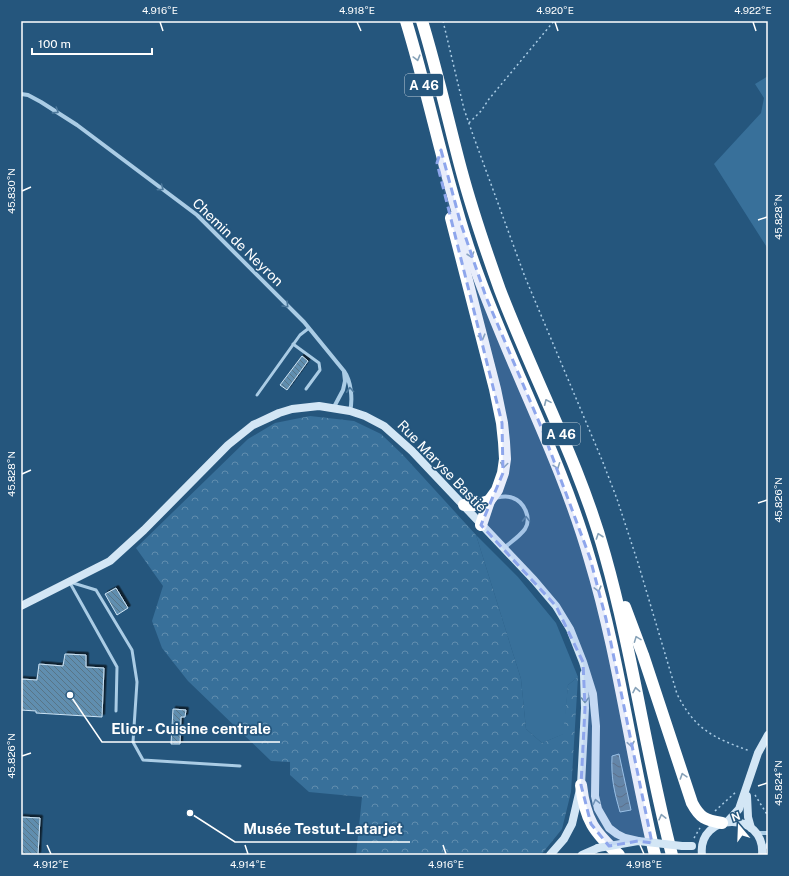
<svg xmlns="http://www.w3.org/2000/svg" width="789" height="876" font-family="'Public Sans',sans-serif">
<defs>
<pattern id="forest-crowns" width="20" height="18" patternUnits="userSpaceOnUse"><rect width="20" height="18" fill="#38709a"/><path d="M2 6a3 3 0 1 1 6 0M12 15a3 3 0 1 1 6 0" fill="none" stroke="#608dae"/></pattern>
<pattern id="water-waves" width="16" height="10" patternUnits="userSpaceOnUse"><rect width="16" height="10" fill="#597d98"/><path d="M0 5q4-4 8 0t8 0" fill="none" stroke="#526472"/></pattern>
<pattern id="building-back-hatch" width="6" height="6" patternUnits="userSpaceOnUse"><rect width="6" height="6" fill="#618eaf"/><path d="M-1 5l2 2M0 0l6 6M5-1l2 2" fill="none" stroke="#597487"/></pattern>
<filter id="shadow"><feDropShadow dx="2.5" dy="-2.5" stdDeviation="0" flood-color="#0009"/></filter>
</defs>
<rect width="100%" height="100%" fill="#25567d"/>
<g fill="#38709a">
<path d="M768,76V249L714,164L761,113L764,98L755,84Z"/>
<path d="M476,535L518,577L556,623L578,677L568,685L564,734L542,743L526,729L521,679Z"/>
</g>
<path fill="url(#forest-crowns)" d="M310,416L354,421L381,434L403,455L476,535L521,679L526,729L542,743L563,734L568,685L578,677L571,792L562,829L541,855H356L362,797L309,792L290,775V762L271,761L188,681L162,648L152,621L163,586L136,548L248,439L275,423Z"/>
<path fill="url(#water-waves)" stroke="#9ec8e6" d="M619,754L631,810L620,812C614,791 611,778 612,756Z"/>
<g fill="url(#building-back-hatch)" stroke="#cce3f4" filter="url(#shadow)">
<path d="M302,356L308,361L287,390L280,385Z"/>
<path d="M116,588L128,608L117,615L105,594Z"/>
<path d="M65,654L86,655V667L104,668L102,717L36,713V711L21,710V679L37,680L39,664L63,666Z"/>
<path d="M173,709L186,710L185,717H181L180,744H171Z"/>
<path d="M21,817L40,818L38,855H21Z"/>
</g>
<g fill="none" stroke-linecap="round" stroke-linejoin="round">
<g stroke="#aacce5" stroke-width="1.5" stroke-dasharray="2 3" stroke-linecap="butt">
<path d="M443,21L464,109L473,135L525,277L602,460L617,499L638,563L677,694C695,730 714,738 750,751"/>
<path d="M469,123L481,111L489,99L554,21"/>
<path d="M755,795L768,816"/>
<path d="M715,811L737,791"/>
<path d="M694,838L700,828"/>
</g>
<g stroke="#aacce5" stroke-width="3">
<path d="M293,344L319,363L320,370L306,389"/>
<path d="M257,395L300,335L309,328"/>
<path d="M70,583L117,667L116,711"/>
<path d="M73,583L96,590L132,650L137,682L133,742L143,760L240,766"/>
</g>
<g stroke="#aacce5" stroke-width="4">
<path d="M21,94L28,95L41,102L77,125L197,215L304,322L344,371C351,381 353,399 350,411"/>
<path d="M334,407L343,390L345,381L344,372"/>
<path d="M494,498C500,497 507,495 513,498C524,502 532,518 525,529C520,536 511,542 504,548"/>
<path d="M756,833H768"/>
<path d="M762,851L768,844"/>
</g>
<g stroke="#d3e6f5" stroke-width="8">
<path d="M21,606L110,561L144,530L228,445L253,425L279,413L292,409L319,406L350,411L365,416L384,426L412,451L534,580L556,606L570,629L583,662L593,694L596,726L595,796L598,809L609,828L617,834L625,838L638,841"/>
<path d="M747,796L748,817L751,828"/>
<path d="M728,821L739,809L758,753L768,735"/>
<path d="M550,855L564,839L572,824L581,785L585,708L584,674"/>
<path d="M582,855L598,848"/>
<path d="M702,855C697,812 766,810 762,855"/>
</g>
<g stroke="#fff" stroke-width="12">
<path d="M406,21C430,99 445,180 472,258C507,360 560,455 590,560C619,656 631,757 655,855"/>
<path d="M422,21C437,70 448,120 461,169C472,210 486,251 500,290C534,379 580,464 605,555C633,654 646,756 672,855"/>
<path d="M451,218L495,389L502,423L504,442L505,459L503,473L497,490L489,501L481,525"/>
<path d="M464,505H475L489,501"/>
<path d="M625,607L643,655L692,803C700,818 705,820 722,823"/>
<path d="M581,785C585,820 594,832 619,855"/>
</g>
<path stroke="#d3e6f5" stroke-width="8" d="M598,848L638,841L682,846H692"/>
</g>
<defs><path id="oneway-chevron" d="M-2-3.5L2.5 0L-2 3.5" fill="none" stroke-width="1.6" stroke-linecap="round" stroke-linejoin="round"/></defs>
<g stroke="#87a2b8">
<use href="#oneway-chevron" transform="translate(417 58) rotate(75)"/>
<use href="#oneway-chevron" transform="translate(471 255) rotate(71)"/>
<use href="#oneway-chevron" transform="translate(482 337) rotate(75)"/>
<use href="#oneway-chevron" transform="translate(547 402) rotate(-114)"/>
<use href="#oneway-chevron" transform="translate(504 465) rotate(98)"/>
<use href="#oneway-chevron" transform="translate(557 466) rotate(69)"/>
<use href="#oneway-chevron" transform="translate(599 536) rotate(-109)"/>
<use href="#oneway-chevron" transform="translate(598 589) rotate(75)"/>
<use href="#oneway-chevron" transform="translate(637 639) rotate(-111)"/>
<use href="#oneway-chevron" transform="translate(636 690) rotate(-101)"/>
<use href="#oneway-chevron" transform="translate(631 744) rotate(79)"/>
<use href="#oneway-chevron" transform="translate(683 776) rotate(-108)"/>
<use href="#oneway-chevron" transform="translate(662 817) rotate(-104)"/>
</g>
<g stroke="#4d799c">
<use href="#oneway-chevron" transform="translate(56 111) rotate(33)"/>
<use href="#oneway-chevron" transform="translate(161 188) rotate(37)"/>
<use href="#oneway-chevron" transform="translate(286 305) rotate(45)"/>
<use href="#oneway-chevron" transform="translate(350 390) rotate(-94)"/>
<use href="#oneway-chevron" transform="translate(526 519) rotate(-90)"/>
</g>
<g stroke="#6b90ad">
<use href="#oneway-chevron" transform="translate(585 700) rotate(90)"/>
<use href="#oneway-chevron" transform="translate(596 802) rotate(-103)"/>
</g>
<path fill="#8ea6ec" fill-opacity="0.2" stroke="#8ea6ec" stroke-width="3" stroke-dasharray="8 5" stroke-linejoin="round" d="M441,150L460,221L486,297L542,429L590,558L606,619L652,843L638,841L609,846L591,824L581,785L585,708L583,662L556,606L481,525L503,473L502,423L437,163Z"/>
<path fill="none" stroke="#fff" stroke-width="1.5" d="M160,22L163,31M357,22L361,31M555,22L558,31M753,22L756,31M22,191L31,187M758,220L767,217M22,474L31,470M758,503L767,500M22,756L31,753M758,786L767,783M47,845L51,854M245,845L248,854M443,845L446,854M640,845L644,854"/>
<g text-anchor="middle" stroke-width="3.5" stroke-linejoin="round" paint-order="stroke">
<g fill="#25567d" stroke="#beccd8" stroke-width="1">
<rect x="405" y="74" width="38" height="22" rx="3"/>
<rect x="542" y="423" width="38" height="22" rx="3"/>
</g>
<g font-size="13" font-weight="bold" fill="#fff">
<text x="424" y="90">A 46</text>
<text x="561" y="439">A 46</text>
</g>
<g font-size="14" fill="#fff" stroke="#25567d">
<text transform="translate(238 242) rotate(44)" y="5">Chemin de Neyron</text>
<text transform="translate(442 466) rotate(46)" y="5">Rue Maryse Bastié</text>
</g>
</g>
<path fill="none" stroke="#fff" stroke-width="1.5" d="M70 695L102 742H280M190 813L235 842H410"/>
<g fill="#fff" stroke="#25567d" stroke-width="1.5">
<circle cx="70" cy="695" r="4"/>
<circle cx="190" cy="813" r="4"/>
</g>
<g font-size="15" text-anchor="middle" font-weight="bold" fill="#fff" stroke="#25567d" stroke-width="3.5" stroke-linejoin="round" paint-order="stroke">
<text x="191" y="734">Elior - Cuisine centrale</text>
<text x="323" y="834">Musée Testut-Latarjet</text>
</g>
<rect width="789" height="876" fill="none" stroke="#25567d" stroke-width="44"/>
<g transform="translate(739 826) rotate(341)" stroke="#25567d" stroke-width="3" paint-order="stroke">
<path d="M0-3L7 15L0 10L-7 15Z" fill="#ffffff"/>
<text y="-6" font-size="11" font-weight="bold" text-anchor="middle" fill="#ffffff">N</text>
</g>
<path d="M32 48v6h120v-6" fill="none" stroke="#ffffff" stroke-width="2"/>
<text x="38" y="48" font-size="12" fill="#ffffff" stroke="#25567d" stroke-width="3" paint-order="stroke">100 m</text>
<rect x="22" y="22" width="745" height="832" fill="none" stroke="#fff" stroke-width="1.5"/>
<g font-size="10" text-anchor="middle" fill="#fff">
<text x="160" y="14">4.916°E</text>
<text x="357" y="14">4.918°E</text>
<text x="555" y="14">4.920°E</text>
<text x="753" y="14">4.922°E</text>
<text transform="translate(11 191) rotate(-90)" y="4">45.830°N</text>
<text transform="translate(778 217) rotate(-90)" y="4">45.828°N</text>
<text transform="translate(11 474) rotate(-90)" y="4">45.828°N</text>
<text transform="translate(778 500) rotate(-90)" y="4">45.826°N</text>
<text transform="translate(11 756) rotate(-90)" y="4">45.826°N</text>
<text transform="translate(778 783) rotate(-90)" y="4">45.824°N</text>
<text x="51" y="868">4.912°E</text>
<text x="248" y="868">4.914°E</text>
<text x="446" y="868">4.916°E</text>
<text x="644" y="868">4.918°E</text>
</g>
</svg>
